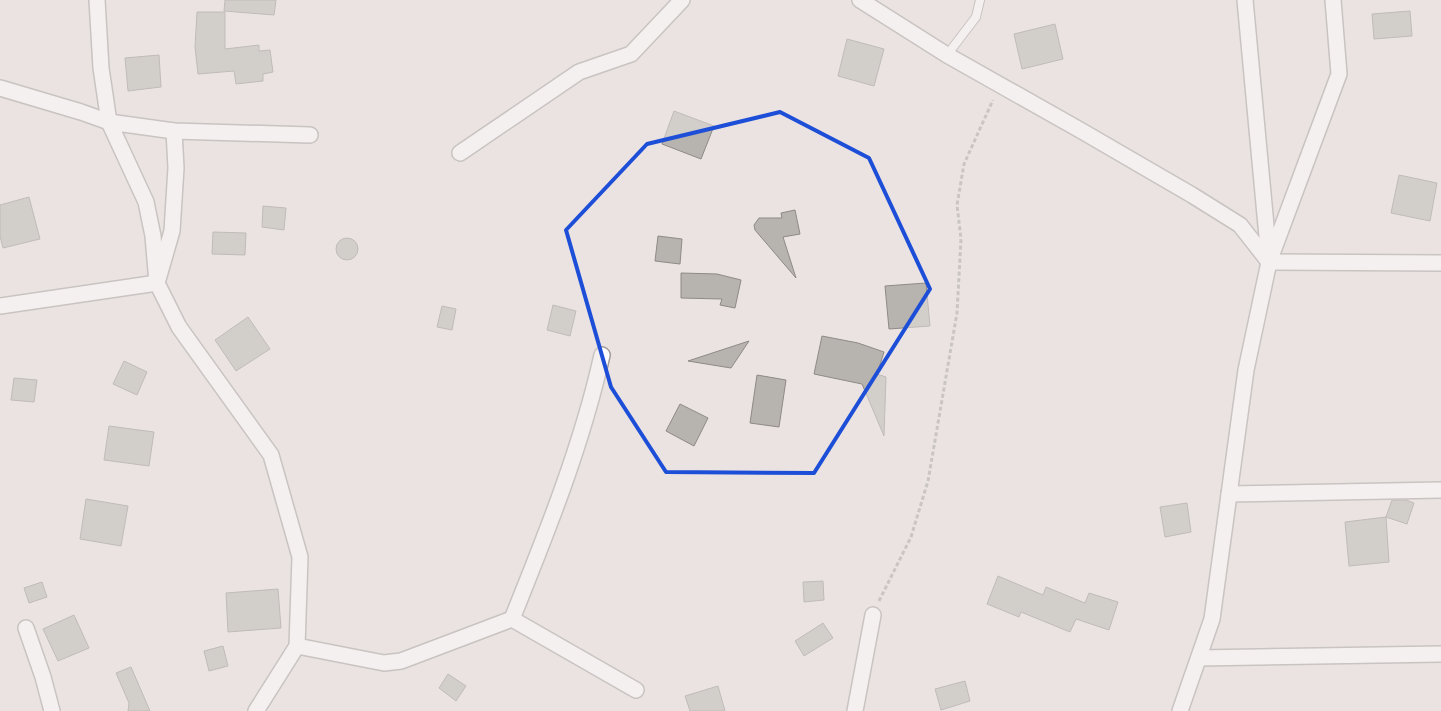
<svg xmlns="http://www.w3.org/2000/svg" width="1441" height="711" font-family="'Space Grotesk',sans-serif">
<rect width="100%" height="100%" fill="#eae3e1"/>
<g fill="#b7b3ae" stroke="#8f8a86">
<path d="M225,0H276L274,15L224,11Z"/>
<path d="M1410,11L1412,36L1374,39L1372,14Z"/>
<path d="M197,12H225V49L259,45V51L270,50L273,72L263,74V81L236,84L234,71L198,74L195,47Z"/>
<path d="M1055,24L1063,59L1022,69L1014,34Z"/>
<path d="M847,39L884,49L874,86L838,76Z"/>
<path d="M159,55L161,87L128,91L125,58Z"/>
<path d="M674,111L714,126L701,159L662,144Z"/>
<path d="M1399,175L1437,183L1430,221L1391,213Z"/>
<path d="M29,197L40,239L3,248L0,236V205Z"/>
<path d="M263,206L286,208L284,230L262,227Z"/>
<path d="M795,210L800,234L783,237L796,278L755,230L754,225L759,218H782L781,213Z"/>
<path d="M213,232L246,233L245,255L212,254Z"/>
<path d="M658,236L682,239L680,264L655,261Z"/>
<circle cx="347" cy="249" r="11"/>
<path d="M681,273L717,274L741,280L735,308L720,305L722,299L681,298Z"/>
<path d="M926,283L930,326L889,329L885,286Z"/>
<path d="M553,305L576,311L570,336L547,330Z"/>
<path d="M442,306L456,309L452,330L437,327Z"/>
<path d="M248,317L270,349L236,371L215,340Z"/>
<path d="M822,336L858,343L884,352L877,374L886,377L884,436L862,384L814,374Z"/>
<path d="M749,341L731,368L688,361Z"/>
<path d="M124,361L147,372L137,395L113,384Z"/>
<path d="M757,375L786,380L779,427L750,423Z"/>
<path d="M14,378L37,380L34,402L11,400Z"/>
<path d="M680,404L708,418L694,446L666,431Z"/>
<path d="M109,426L154,432L149,466L104,460Z"/>
<path d="M86,499L128,506L121,546L80,539Z"/>
<path d="M1392,500H1406L1414,503L1407,524L1386,517Z"/>
<path d="M1187,503L1191,532L1165,537L1160,507Z"/>
<path d="M1386,517L1389,562L1349,566L1345,522Z"/>
<path d="M998,576L1043,595L1046,587L1085,603L1089,593L1118,602L1109,630L1076,619L1070,632L1021,612L1019,617L987,604Z"/>
<path d="M823,581L824,600L804,602L803,582Z"/>
<path d="M42,582L47,597L29,603L24,588Z"/>
<path d="M278,589L281,628L228,632L226,593Z"/>
<path d="M74,615L89,648L58,661L43,629Z"/>
<path d="M823,623L833,638L804,656L795,641Z"/>
<path d="M223,646L228,666L209,671L204,651Z"/>
<path d="M131,667L150,711H128L129,703L116,673Z"/>
<path d="M448,674L466,686L456,701L439,688Z"/>
<path d="M965,681L970,701L941,710L935,689Z"/>
<path d="M718,686L725,711H690L685,696Z"/>
</g>
<g fill="none" stroke-linecap="round" stroke-linejoin="round">
<g stroke="#a29c9a" stroke-width="10">
<path id="lane" d="M947,55L976,17L980,0"/>
</g>
<g stroke="#a29c9a" stroke-width="18">
<g id="street">
<path d="M97,0L101,68L109,122L146,202L153,236L157,283L179,327L271,455L300,557L297,646L256,711"/>
<path d="M860,0L947,55L1080,130L1192,195L1240,225L1269,262"/>
<path d="M1245,0L1269,258"/>
<path d="M0,88L81,112L109,122L174,131L310,135"/>
<path d="M460,153L579,72L631,54L682,0"/>
<path d="M1269,262L1441,263"/>
<path d="M0,306L157,283L172,231L176,168L174,131"/>
<path d="M1229,494L1441,490"/>
<path d="M512,619C547,532 582,445 602,355"/>
<path d="M26,628L43,677L52,711"/>
<path d="M297,646L384,663L401,661L512,619L636,690"/>
<path d="M1199,658L1441,654"/>
<path d="M855,711L873,615"/>
<path d="M1180,711L1212,619L1246,370L1269,262L1339,74L1333,0"/>
</g>
</g>
<path stroke="#a49e9d" stroke-width="3" stroke-dasharray="4 2.5" stroke-linecap="butt" d="M879,601L911,537L928,481L957,313L961,239L957,205L964,164L993,100"/>
<use href="#lane" stroke="#fff" stroke-width="8"/>
<use href="#street" stroke="#fff" stroke-width="15"/>
</g>
<path d="M0 0H1441V711H0ZM780,112L869,158L930,289L814,473L666,472L611,387L566,230L647,144Z" fill="#eae3e1" fill-opacity=".55" fill-rule="evenodd"/>
<path fill="none" stroke="#1d4ed8" stroke-width="4" stroke-linejoin="round" d="M780,112L869,158L930,289L814,473L666,472L611,387L566,230L647,144Z"/>
</svg>
